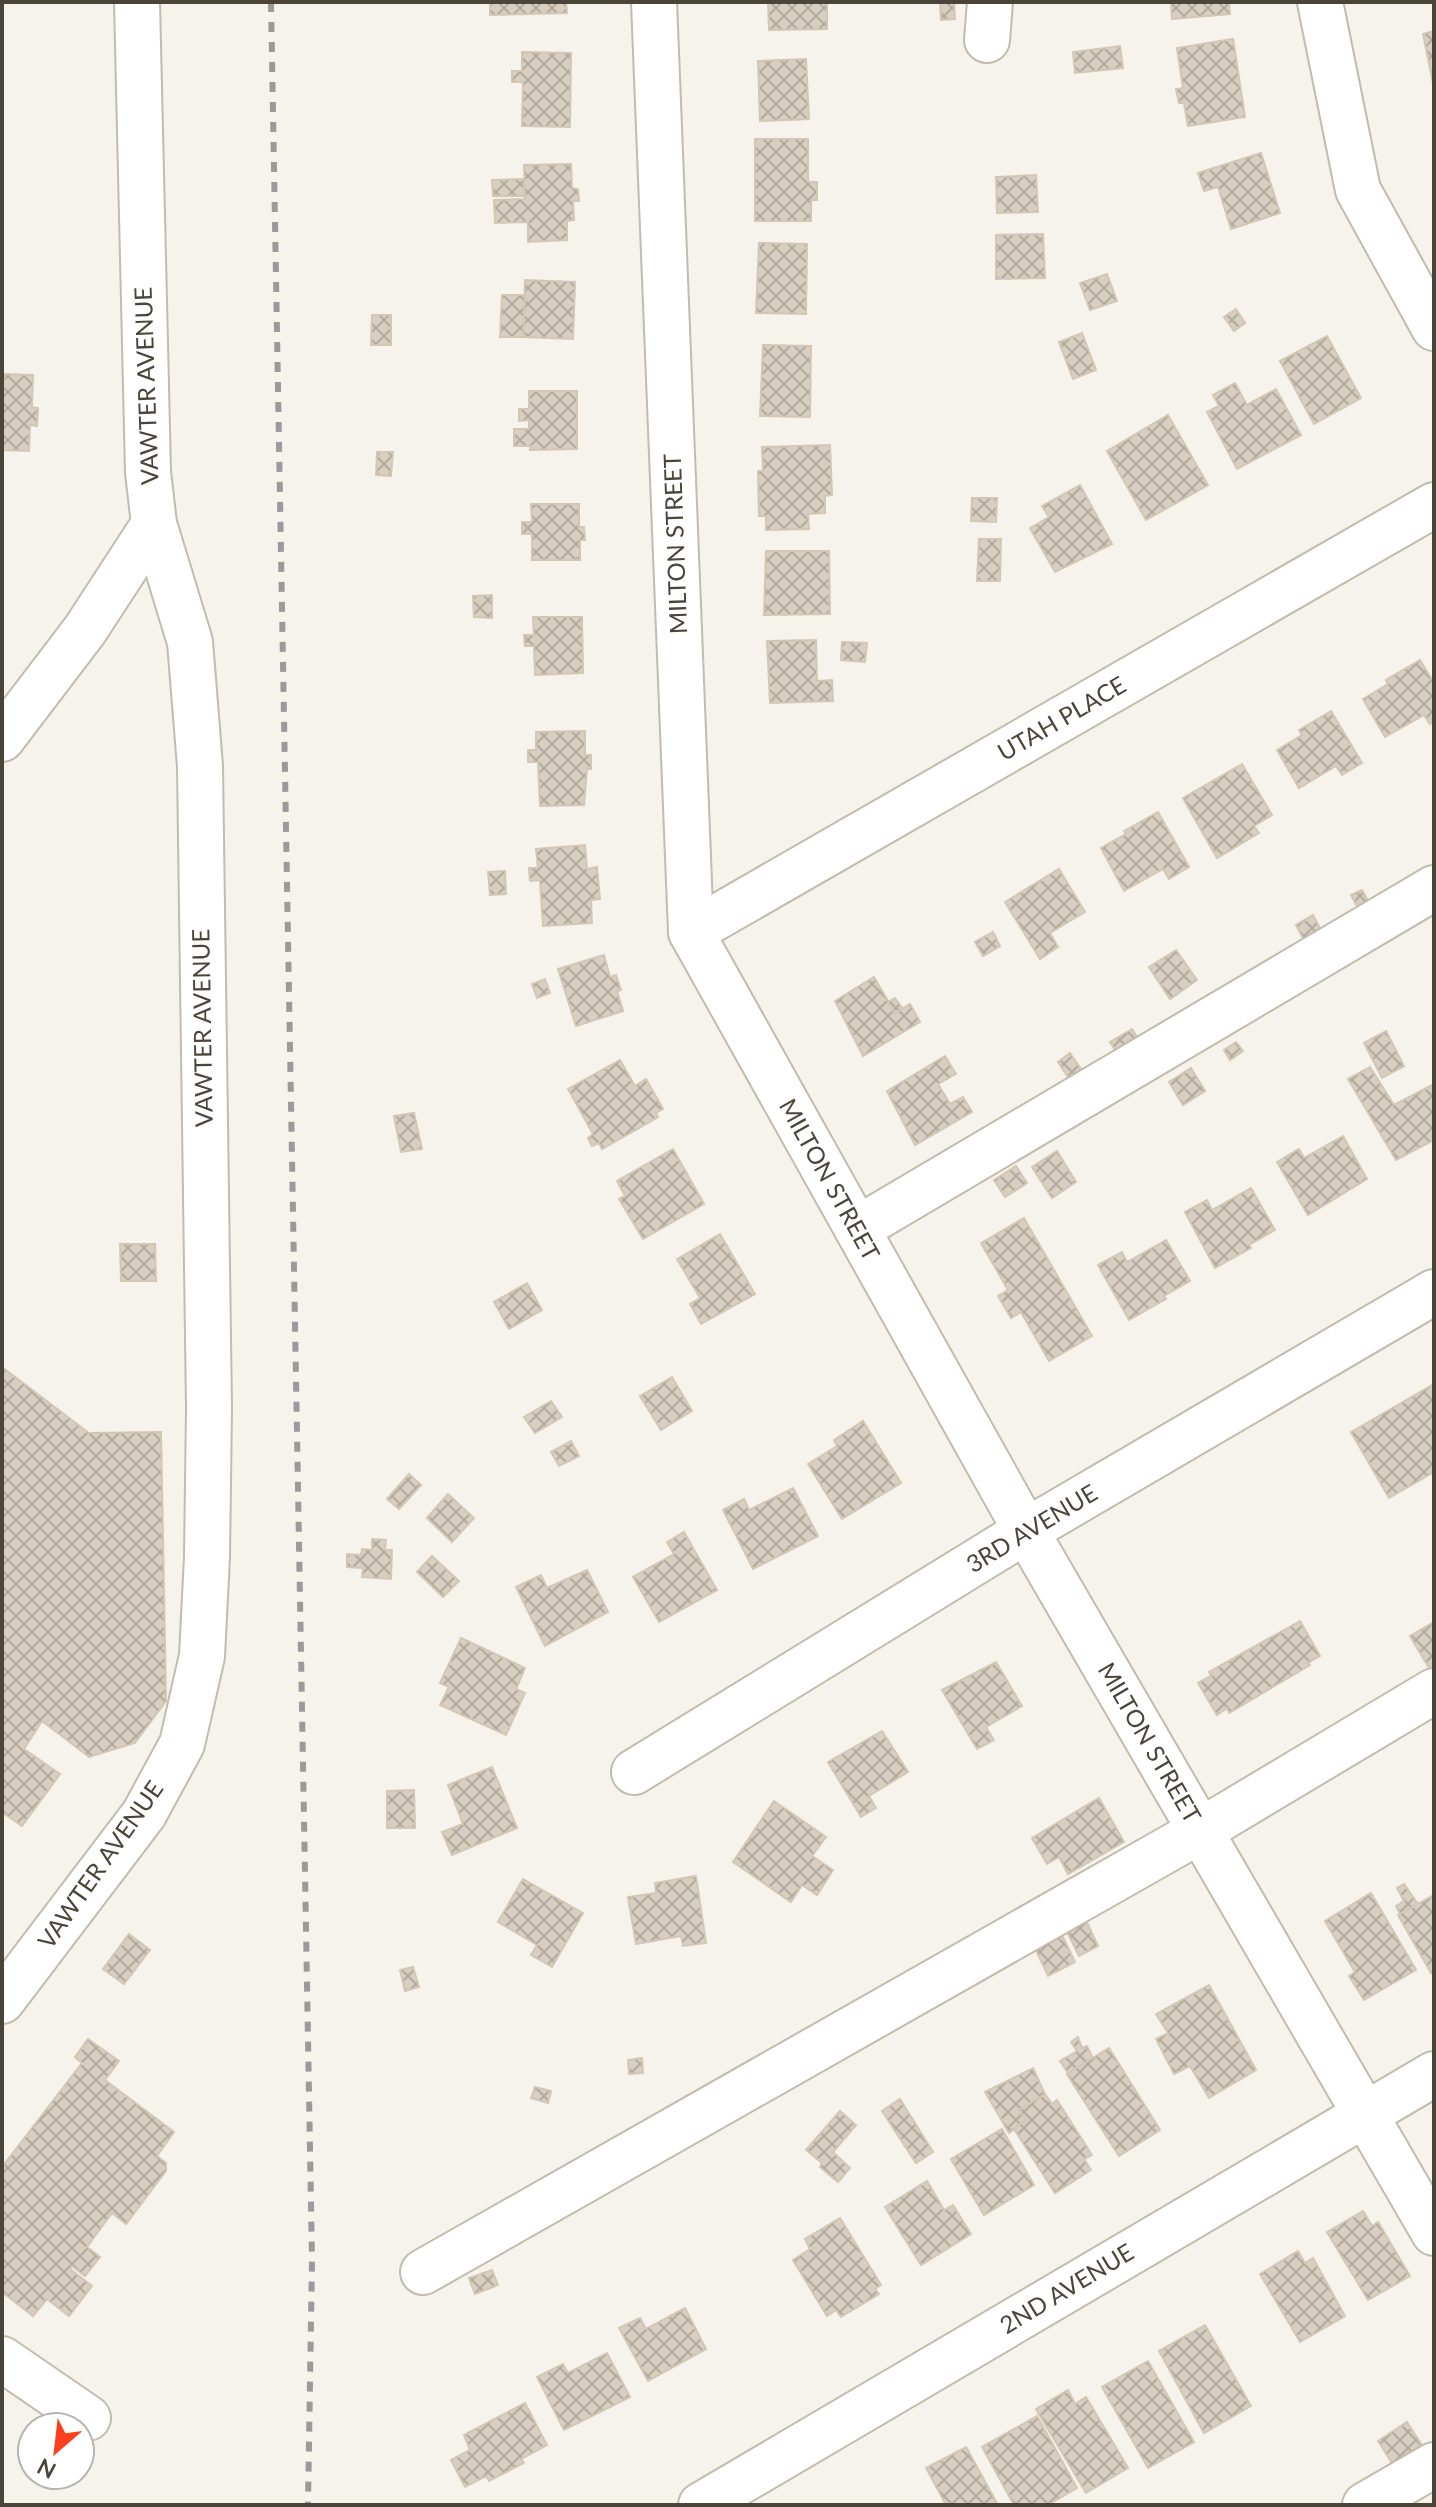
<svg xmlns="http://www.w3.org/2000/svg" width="1436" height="2507" font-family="Lato,sans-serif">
<defs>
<pattern id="building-cross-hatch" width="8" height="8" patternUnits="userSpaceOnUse" patternTransform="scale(2)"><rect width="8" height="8" fill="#d8cfc1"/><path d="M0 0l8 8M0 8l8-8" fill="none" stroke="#b1aa9e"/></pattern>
</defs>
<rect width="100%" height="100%" fill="#f6f3ec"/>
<g fill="url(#building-cross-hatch)" stroke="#d3c7b4" stroke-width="2">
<path d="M490,2H566L567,13L490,15Z"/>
<path d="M768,2H827V29L769,30Z"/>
<path d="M940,2H954L955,19L941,20Z"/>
<path d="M1171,2H1229L1230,14L1172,19Z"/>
<path d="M1434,31V88L1423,34Z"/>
<path d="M1233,39L1245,117L1188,126L1184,103H1179L1176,89L1183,88L1177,48Z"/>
<path d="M1120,46L1123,68L1075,73L1073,52Z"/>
<path d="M522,52L571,53L570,127L522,126L523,82H512V71H522Z"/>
<path d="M806,59L809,119L760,121L758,61Z"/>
<path d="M755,139H808V182H817V200H811V221H755Z"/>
<path d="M1261,153L1280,213L1231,229L1218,187L1204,191L1198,173Z"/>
<path d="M571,164L572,188L578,189L579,201H573L574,220L567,221V240L528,242V222L495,223L494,200L525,199L524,165Z"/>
<path d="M1036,175L1038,212L997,213L996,177Z"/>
<path d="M524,179V196H493L492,180Z"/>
<path d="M1043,234L1045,278L996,279V235Z"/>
<path d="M759,243L807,244L806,314L756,313Z"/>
<path d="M1107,274L1117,301L1090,310L1080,283Z"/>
<path d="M525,280L575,282L573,339L523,337Z"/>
<path d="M502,295H525L523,337H500Z"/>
<path d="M1236,309L1245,323L1234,331L1224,317Z"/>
<path d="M372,315H391V345H371Z"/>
<path d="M1082,333L1096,370L1073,379L1059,342Z"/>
<path d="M1327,336L1361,398L1314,424L1280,361Z"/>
<path d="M763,345L811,346L810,417L760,416Z"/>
<path d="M4,374L33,375L32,407L38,408L37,426L30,425L29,451L2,450V387H4Z"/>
<path d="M1235,383L1247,405L1276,389L1301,435L1237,469L1207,412L1219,406L1213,395Z"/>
<path d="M529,391H577V449L530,450V446H514V429H529V420L519,421V409H529Z"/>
<path d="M1168,415L1208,485L1146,520L1107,451Z"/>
<path d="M830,445L832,495L825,496V513L808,514L809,529L766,530V516H759L758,471H763L762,447Z"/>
<path d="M377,452H393L391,476L376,475Z"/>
<path d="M1080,485L1112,544L1055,572L1030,528L1049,517L1042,506Z"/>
<path d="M972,498H997L996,522L971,521Z"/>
<path d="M531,504H579V527H584L585,540H580V560H532V534H522V522H532Z"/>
<path d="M979,539H1001L1000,581H977Z"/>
<path d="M766,551H829L830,614L764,615Z"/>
<path d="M492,595V618L474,617L473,596Z"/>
<path d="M533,617H582L583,673L535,675L534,646H525L524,635H534Z"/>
<path d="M816,640L817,681L832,680L833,701L770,703L767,641Z"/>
<path d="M842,642L867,643L865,662L841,660Z"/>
<path d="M1420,660L1434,683V721L1430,724L1424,715L1385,737L1363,699L1388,684L1386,680Z"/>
<path d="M1331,711L1362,763L1342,775L1336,766L1299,788L1277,750L1302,735L1299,730Z"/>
<path d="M585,731V755H591V769H587L584,805L540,806L538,762H528V750H536V732Z"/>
<path d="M1242,764L1272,815L1254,826L1259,833L1217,858L1183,798Z"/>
<path d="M1158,812L1189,867L1169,879L1163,869L1124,891L1101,848L1126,834L1124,831Z"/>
<path d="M585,845L587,869L597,867L600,899L591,900L592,923L543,926L540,880L530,881L529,868H538L536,849Z"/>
<path d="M1059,869L1085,912L1050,933L1058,947L1040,959L1005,902Z"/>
<path d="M505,871L506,894L490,895L488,872Z"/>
<path d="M1362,890L1372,908L1361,914L1351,895Z"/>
<path d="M1313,915L1321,930L1304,940L1296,925Z"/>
<path d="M993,932L1000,946L983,956L975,942Z"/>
<path d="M1176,950L1197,980L1170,999L1149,967Z"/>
<path d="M604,955L610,977L616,975L621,990L617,991L623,1011L576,1026L558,969Z"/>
<path d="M874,977L895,1013L910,1004L920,1022L863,1056L835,1001Z"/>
<path d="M545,979L550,993L537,998L532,984Z"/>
<path d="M895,998L903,1009L895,1013L888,1002Z"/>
<path d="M1132,1029L1139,1040L1118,1054L1110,1042Z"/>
<path d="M1386,1031L1404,1066L1382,1078L1364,1043Z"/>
<path d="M1236,1042L1243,1051L1230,1060L1224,1050Z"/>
<path d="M1070,1053L1081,1069L1068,1077L1058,1062Z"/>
<path d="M945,1056L956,1074L938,1084L950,1104L963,1097L972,1112L915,1145L887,1091Z"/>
<path d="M620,1060L635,1086L646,1079L663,1109L656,1113L658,1117L602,1149L599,1143L592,1146L588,1138L593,1134L568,1089Z"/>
<path d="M1370,1067L1394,1105L1434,1084V1140L1396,1160L1348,1079Z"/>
<path d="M1191,1068L1205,1091L1183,1105L1169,1082Z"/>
<path d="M414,1113L422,1149L401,1152L394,1116Z"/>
<path d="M1343,1136L1367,1179L1308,1215L1277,1162L1299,1149L1304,1158Z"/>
<path d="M673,1149L704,1204L643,1239L619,1199L625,1196L617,1181Z"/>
<path d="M1057,1151L1076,1182L1052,1198L1032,1167Z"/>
<path d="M1016,1166L1027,1183L1005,1197L994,1180Z"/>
<path d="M1251,1188L1275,1230L1249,1245L1251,1248L1215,1268L1185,1212L1207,1200L1212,1210Z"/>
<path d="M1024,1218L1092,1336L1049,1361L1021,1312L1011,1318L998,1296L1008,1290L981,1243Z"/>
<path d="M720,1234L755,1294L701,1324L690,1304L700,1298L677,1259Z"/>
<path d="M1166,1240L1190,1281L1164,1296L1166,1299L1129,1320L1098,1265L1122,1252L1127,1262Z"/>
<path d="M120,1244H155L156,1281H121Z"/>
<path d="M527,1283L542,1310L509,1329L494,1302Z"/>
<path d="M2,1367L89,1433L161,1432L166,1701L135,1743L89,1757L42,1721L24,1749L60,1774L22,1826L2,1812Z"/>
<path d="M672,1377L692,1411L661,1430L640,1396Z"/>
<path d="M1434,1384V1472L1389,1498L1351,1432Z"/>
<path d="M551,1401L562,1417L535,1433L524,1417Z"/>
<path d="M863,1421L901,1483L842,1519L808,1464L837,1446L834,1440Z"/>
<path d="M571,1441L579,1456L559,1466L551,1452Z"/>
<path d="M409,1474L421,1485L399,1509L387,1499Z"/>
<path d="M793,1488L818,1536L753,1569L723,1510L744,1499L749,1510Z"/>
<path d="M448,1494L474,1518L452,1542L427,1518Z"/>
<path d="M684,1532L717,1590L659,1622L633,1577L674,1554L667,1542Z"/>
<path d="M372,1539L386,1540L385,1550H392L391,1579L362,1577L363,1568L347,1567V1554L361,1555L362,1549L372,1550Z"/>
<path d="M432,1556L459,1581L443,1597L417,1572Z"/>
<path d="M587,1570L608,1612L545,1646L516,1587L541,1575L547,1588Z"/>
<path d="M1300,1621L1320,1656L1308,1663L1310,1665L1229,1713L1227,1708L1217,1715L1198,1683L1211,1676L1209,1672Z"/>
<path d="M1434,1622V1665L1429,1668L1410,1636Z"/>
<path d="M461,1638L525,1668L516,1689L525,1693L506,1735L440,1705L449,1687L440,1683Z"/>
<path d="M996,1662L1022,1706L986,1727L994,1740L977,1749L942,1690Z"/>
<path d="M882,1731L908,1772L869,1796L876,1808L861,1817L828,1762Z"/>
<path d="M492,1767L517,1828L452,1855L442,1832L463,1824L448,1785Z"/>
<path d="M414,1790L415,1828H387V1791Z"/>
<path d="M1099,1798L1124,1842L1068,1874L1059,1857L1047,1864L1032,1838Z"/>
<path d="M774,1801L826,1837L812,1856L833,1870L817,1895L802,1885L791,1902L733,1862Z"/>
<path d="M696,1876L706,1943L683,1946L681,1936L636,1944L628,1897L656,1893L655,1883Z"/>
<path d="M523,1879L583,1913L552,1967L531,1955L537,1945L498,1922Z"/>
<path d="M1404,1884L1418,1904L1400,1914L1396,1906L1404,1901L1397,1888Z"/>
<path d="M1371,1893L1416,1970L1364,2000L1349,1976L1355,1972L1325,1921Z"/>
<path d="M1434,1895V1971L1431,1973L1398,1915Z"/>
<path d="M1085,1918L1098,1946L1079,1956L1065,1928Z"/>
<path d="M129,1934L150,1950L124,1984L103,1969Z"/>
<path d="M1062,1935L1075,1962L1048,1976L1035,1948Z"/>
<path d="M413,1967L419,1987L405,1991L400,1970Z"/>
<path d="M1209,1985L1256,2070L1209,2098L1190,2066L1174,2074L1156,2039L1168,2033L1156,2014Z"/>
<path d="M1078,2037L1082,2048L1087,2046L1093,2058L1068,2073L1060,2061L1077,2051L1071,2042Z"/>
<path d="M88,2039L119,2061L105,2080L174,2132L157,2156L166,2163V2171L126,2224L112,2213L87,2247L100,2257L85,2276L72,2266L70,2269L92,2286L69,2316L47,2299L33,2316L2,2292V2167L82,2063L75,2057Z"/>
<path d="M1109,2048L1160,2130L1119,2156L1067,2074Z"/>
<path d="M642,2058L643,2073L629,2074L628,2060Z"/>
<path d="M1033,2068L1045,2094L1019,2110L1026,2120L1009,2133L985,2092Z"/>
<path d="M535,2087L551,2091L548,2103L531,2098Z"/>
<path d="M1045,2094L1052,2104L1057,2100L1092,2155L1084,2159L1091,2170L1055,2193L1014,2129L1026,2120L1019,2110Z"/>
<path d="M900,2099L933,2152L916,2163L882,2111Z"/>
<path d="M840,2111L856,2125L833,2152L850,2168L838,2182L820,2167L822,2163L806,2150Z"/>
<path d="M1002,2129L1034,2185L984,2215L951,2159Z"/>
<path d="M927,2181L944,2210L953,2205L971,2234L921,2265L885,2207Z"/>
<path d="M1363,2211L1372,2226L1378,2222L1410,2276L1368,2300L1327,2232Z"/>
<path d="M840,2218L881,2285L875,2289L879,2294L841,2317L836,2310L827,2316L793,2260L810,2249L805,2239Z"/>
<path d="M1298,2251L1305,2263L1313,2258L1345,2316L1300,2342L1260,2274Z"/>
<path d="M492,2270L498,2285L475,2294L469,2278Z"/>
<path d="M685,2308L706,2349L648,2381L619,2328L640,2318L646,2329Z"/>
<path d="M1205,2325L1251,2406L1204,2433L1159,2351Z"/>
<path d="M607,2353L630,2397L564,2430L537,2377L563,2364L568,2373Z"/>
<path d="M1148,2361L1194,2442L1148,2468L1102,2387Z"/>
<path d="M1068,2390L1075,2404L1086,2397L1128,2468L1086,2493L1036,2409Z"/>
<path d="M525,2403L547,2445L521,2459L524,2463L489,2481L486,2476L465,2487L451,2460L470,2450L464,2435Z"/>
<path d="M1037,2416L1077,2488L1048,2505H1014L982,2447Z"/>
<path d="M1407,2422L1427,2453L1397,2471L1378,2441Z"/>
<path d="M966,2447L998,2505H946L926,2468Z"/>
</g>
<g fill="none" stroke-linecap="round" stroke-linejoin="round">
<g stroke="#c2bbae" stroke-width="48">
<g id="minor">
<path d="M654,2L691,932L1026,1531L1434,2233"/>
<path d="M1320,2L1358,190L1434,328"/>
<path d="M987,40L990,2"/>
<path d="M2,739L85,630L154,524"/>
<path d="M691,932L1434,505"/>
<path d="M857,1229L1434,888"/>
<path d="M634,1772L1026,1531L1434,1292"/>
<path d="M2,2001L144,1814L182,1744L202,1656L207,1557L209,1408L200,766L190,642L154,524L148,472L137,2"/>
<path d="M423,2272L1200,1831L1434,1691"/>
<path d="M2,2359L88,2418"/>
<path d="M701,2505L1434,2074"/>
<path d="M1365,2505L1434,2465"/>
</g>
</g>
<use href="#minor" stroke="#fff" stroke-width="44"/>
<path stroke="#9a9a9a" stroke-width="6" stroke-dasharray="10 10" stroke-linecap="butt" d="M271,2L312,2259L308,2505"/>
</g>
<g text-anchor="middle" stroke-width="6" stroke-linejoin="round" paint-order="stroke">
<g font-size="24" fill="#4b4439" stroke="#fff">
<text transform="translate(147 386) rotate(-92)" y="8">VAWTER AVENUE</text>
<text transform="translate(676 544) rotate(-92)" y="8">MILTON STREET</text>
<text transform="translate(1062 719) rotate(-30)" y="8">UTAH PLACE</text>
<text transform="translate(203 1028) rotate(-91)" y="8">VAWTER AVENUE</text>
<text transform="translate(829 1180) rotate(61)" y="8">MILTON STREET</text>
<text transform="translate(1032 1529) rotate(-31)" y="8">3RD AVENUE</text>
<text transform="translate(1149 1743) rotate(60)" y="8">MILTON STREET</text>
<text transform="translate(101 1865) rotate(-55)" y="8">VAWTER AVENUE</text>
<text transform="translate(1067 2289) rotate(-31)" y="8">2ND AVENUE</text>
</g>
</g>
<rect width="1436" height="2507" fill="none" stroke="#4b4439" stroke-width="8"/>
<g transform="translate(56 2451) rotate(208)"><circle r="38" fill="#ffffff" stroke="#b7b4b0" stroke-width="2"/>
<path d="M0-6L14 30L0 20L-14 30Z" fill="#fc3f1d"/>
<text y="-12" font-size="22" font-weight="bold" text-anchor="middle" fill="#4b4439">N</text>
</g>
</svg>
